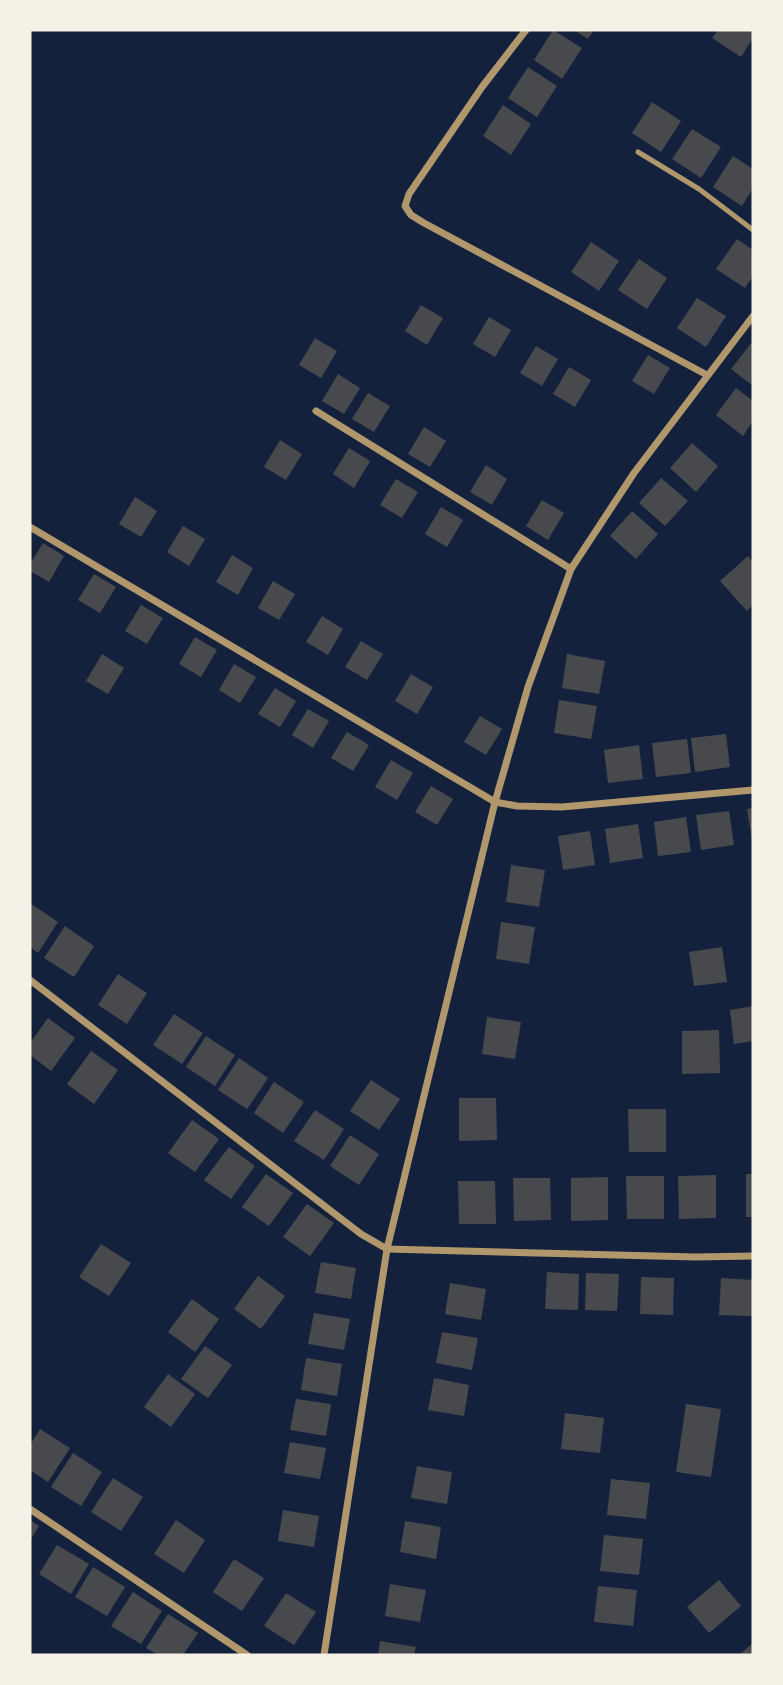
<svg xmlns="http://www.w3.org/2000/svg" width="783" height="1685" font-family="Arial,sans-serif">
<rect width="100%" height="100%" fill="#14213d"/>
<g fill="#48494c">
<path d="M553,30L582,48L562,79L534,60Z"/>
<path d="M574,30H594L588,39Z"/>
<path d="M718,30H753V38L741,57L712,38Z"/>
<path d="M528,67L557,86L537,117L508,98Z"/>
<path d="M652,102L681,121L661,152L632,133Z"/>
<path d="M503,105L531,124L511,155L483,136Z"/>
<path d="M692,129L721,147L701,178L672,159Z"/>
<path d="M733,156L753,169V188L742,206L713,187Z"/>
<path d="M737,239L753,250V276L745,288L716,269Z"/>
<path d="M591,242L619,261L599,291L571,272Z"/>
<path d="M639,259L667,278L647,309L618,290Z"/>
<path d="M697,298L726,316L706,347L677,328Z"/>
<path d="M421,305L443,318L427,345L405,331Z"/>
<path d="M489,317L511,330L495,357L473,344Z"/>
<path d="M315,338L337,351L321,378L299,365Z"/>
<path d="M752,342L753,343V386L731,369Z"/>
<path d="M536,346L558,359L542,386L520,373Z"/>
<path d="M648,355L670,368L654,394L632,381Z"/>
<path d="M569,367L591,380L575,407L553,394Z"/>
<path d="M338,374L360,388L344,414L322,401Z"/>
<path d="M736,388L753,401V421L743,436L716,415Z"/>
<path d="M368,393L390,406L374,432L352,419Z"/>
<path d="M424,427L446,441L430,467L408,454Z"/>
<path d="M280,440L302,454L286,480L264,467Z"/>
<path d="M692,443L718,466L696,492L670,468Z"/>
<path d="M349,448L370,461L354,488L333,474Z"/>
<path d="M486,465L507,479L492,505L470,492Z"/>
<path d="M661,478L688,501L665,526L639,503Z"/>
<path d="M396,479L418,492L402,518L380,505Z"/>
<path d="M135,497L157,511L141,537L119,524Z"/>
<path d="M542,500L564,513L548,540L526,526Z"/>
<path d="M441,507L463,520L447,547L425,534Z"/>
<path d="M632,511L658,534L636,559L610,536Z"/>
<path d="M183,526L205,539L189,566L167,552Z"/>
<path d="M43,543L64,556L49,582L30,571V564Z"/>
<path d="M232,555L253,568L238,595L216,582Z"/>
<path d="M748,556L753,562V605L747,611L720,581Z"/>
<path d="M94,574L116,587L100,613L78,600Z"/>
<path d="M273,581L295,594L279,620L258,608Z"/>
<path d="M141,605L163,618L147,644L125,631Z"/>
<path d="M322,616L343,629L328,655L306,642Z"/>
<path d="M195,637L217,650L201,677L179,664Z"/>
<path d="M361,641L383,654L367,680L345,667Z"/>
<path d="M102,654L124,668L108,694L86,681Z"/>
<path d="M567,654L605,661L599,694L562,688Z"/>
<path d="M234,664L256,677L240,703L219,690Z"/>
<path d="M411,674L433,687L417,714L395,701Z"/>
<path d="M275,688L296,701L280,727L258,714Z"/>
<path d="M559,700L597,706L591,739L554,733Z"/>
<path d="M308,709L329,721L313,748L292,735Z"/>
<path d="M480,716L502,729L486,755L464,742Z"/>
<path d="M347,732L369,745L353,771L331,758Z"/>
<path d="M726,734L730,767L695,772L691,738Z"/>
<path d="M687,739L691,773L656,777L652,743Z"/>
<path d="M639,745L643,779L608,783L604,750Z"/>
<path d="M391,760L413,773L397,800L375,787Z"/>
<path d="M431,786L453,799L437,825L415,812Z"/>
<path d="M753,808V840H752L747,809Z"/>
<path d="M729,811L734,845L701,850L696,815Z"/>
<path d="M686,817L691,852L658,856L654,822Z"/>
<path d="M638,824L643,858L610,863L605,829Z"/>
<path d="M590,831L595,865L563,870L558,836Z"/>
<path d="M511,865L545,870L539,907L506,902Z"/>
<path d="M30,903L58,922L38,953L30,947Z"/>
<path d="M501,922L535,927L529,964L496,959Z"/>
<path d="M65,926L94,946L74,977L44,958Z"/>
<path d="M722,947L727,982L694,986L689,952Z"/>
<path d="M118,974L147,993L127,1024L98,1005Z"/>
<path d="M753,1006V1041L734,1044L730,1010Z"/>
<path d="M174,1014L203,1033L182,1064L153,1045Z"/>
<path d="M487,1017L521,1022L515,1059L482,1054Z"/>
<path d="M48,1018L75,1038L51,1071L30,1055V1043Z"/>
<path d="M719,1030L720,1073L682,1074V1031Z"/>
<path d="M206,1036L235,1055L215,1086L186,1067Z"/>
<path d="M91,1051L118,1070L94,1104L67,1084Z"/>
<path d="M239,1058L268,1078L247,1109L218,1090Z"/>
<path d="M371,1080L400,1099L379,1130L350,1111Z"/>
<path d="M274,1082L304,1102L283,1133L254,1113Z"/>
<path d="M459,1098H496L497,1140L459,1141Z"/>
<path d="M628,1109H666V1152H629Z"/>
<path d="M315,1110L344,1129L324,1160L294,1141Z"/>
<path d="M192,1120L219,1139L195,1172L168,1153Z"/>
<path d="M350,1135L379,1154L359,1185L330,1166Z"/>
<path d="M229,1147L255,1166L231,1199L204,1180Z"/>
<path d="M266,1174L293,1193L269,1226L242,1207Z"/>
<rect x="746" y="1174" width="7" height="43"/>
<path d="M716,1175V1218L679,1219L678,1176Z"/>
<path d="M626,1176H664V1219H627Z"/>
<path d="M608,1177V1220L571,1221V1178Z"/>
<path d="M513,1178H550L551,1220L514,1221Z"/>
<path d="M458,1181H495L496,1224H459Z"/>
<path d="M307,1204L334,1223L310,1256L283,1237Z"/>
<path d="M101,1244L131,1263L109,1296L79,1277Z"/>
<path d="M321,1262L356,1268L351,1299L315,1293Z"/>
<path d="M547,1272L579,1274L578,1310L545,1309Z"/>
<path d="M586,1273L619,1274L617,1311L585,1310Z"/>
<path d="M258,1276L285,1296L261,1329L234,1309Z"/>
<path d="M641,1277L674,1278L673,1315L640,1314Z"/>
<path d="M721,1278L753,1280L752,1316L719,1315Z"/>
<path d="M450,1283L486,1289L481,1320L445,1314Z"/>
<path d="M192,1299L219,1319L195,1352L168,1332Z"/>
<path d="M314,1313L350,1319L344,1350L308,1344Z"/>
<path d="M442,1332L478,1338L472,1370L436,1363Z"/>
<path d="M205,1346L232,1365L208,1398L181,1379Z"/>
<path d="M306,1358L342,1364L337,1396L301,1390Z"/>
<path d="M168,1374L195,1394L171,1427L144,1407Z"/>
<path d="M434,1378L469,1385L464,1416L428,1410Z"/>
<path d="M296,1399L331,1404L326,1436L290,1430Z"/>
<path d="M686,1404L721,1409L711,1477L676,1472Z"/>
<path d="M565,1413L604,1418L600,1453L561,1449Z"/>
<path d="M40,1429L70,1448L48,1482L30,1470V1445Z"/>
<path d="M290,1442L326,1448L320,1479L284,1473Z"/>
<path d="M73,1453L102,1472L81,1506L51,1487Z"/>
<path d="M417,1466L452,1472L447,1504L411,1498Z"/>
<path d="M113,1478L143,1497L121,1531L91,1512Z"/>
<path d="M611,1479L650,1483L646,1519L607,1515Z"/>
<path d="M283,1510L319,1516L314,1547L278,1541Z"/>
<path d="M30,1520L39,1526L30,1541Z"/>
<path d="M176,1520L205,1540L184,1573L154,1554Z"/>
<path d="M405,1521L441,1527L436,1559L400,1552Z"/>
<path d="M604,1535L643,1539L639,1575L600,1571Z"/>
<path d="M57,1545L89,1564L71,1594L39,1574Z"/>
<path d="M234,1559L264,1578L242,1611L213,1592Z"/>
<path d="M93,1567L125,1587L107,1616L75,1597Z"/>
<path d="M719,1580L741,1606L709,1633L687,1607Z"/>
<path d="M390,1584L426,1590L420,1622L385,1616Z"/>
<path d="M598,1586L637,1590L633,1626L594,1622Z"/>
<path d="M133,1592L162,1611L141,1644L111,1626Z"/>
<path d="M286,1593L316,1612L294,1645L264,1626Z"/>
<path d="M168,1614L198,1633L183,1655H158L146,1648Z"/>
<path d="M380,1641L416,1647L414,1655H378Z"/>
<path d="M753,1643V1655H739Z"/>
</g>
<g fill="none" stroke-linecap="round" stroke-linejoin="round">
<path stroke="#b1986c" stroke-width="5" d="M638,152L699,189L753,230"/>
<g stroke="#b1986c" stroke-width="7">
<path d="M526,30L482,87L409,194L405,206L411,215L424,223L707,375"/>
<path d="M316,411L571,569"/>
<path d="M30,527L495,802L517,806L562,807L753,790"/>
<path d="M30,980L361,1234L387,1249L695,1257L753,1256"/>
<path d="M30,1509L247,1655"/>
<path d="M324,1655L387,1249L495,802L528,687L571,569L634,473L753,316"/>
</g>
</g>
<rect width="783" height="1685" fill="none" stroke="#f6f1e7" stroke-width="63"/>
</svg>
